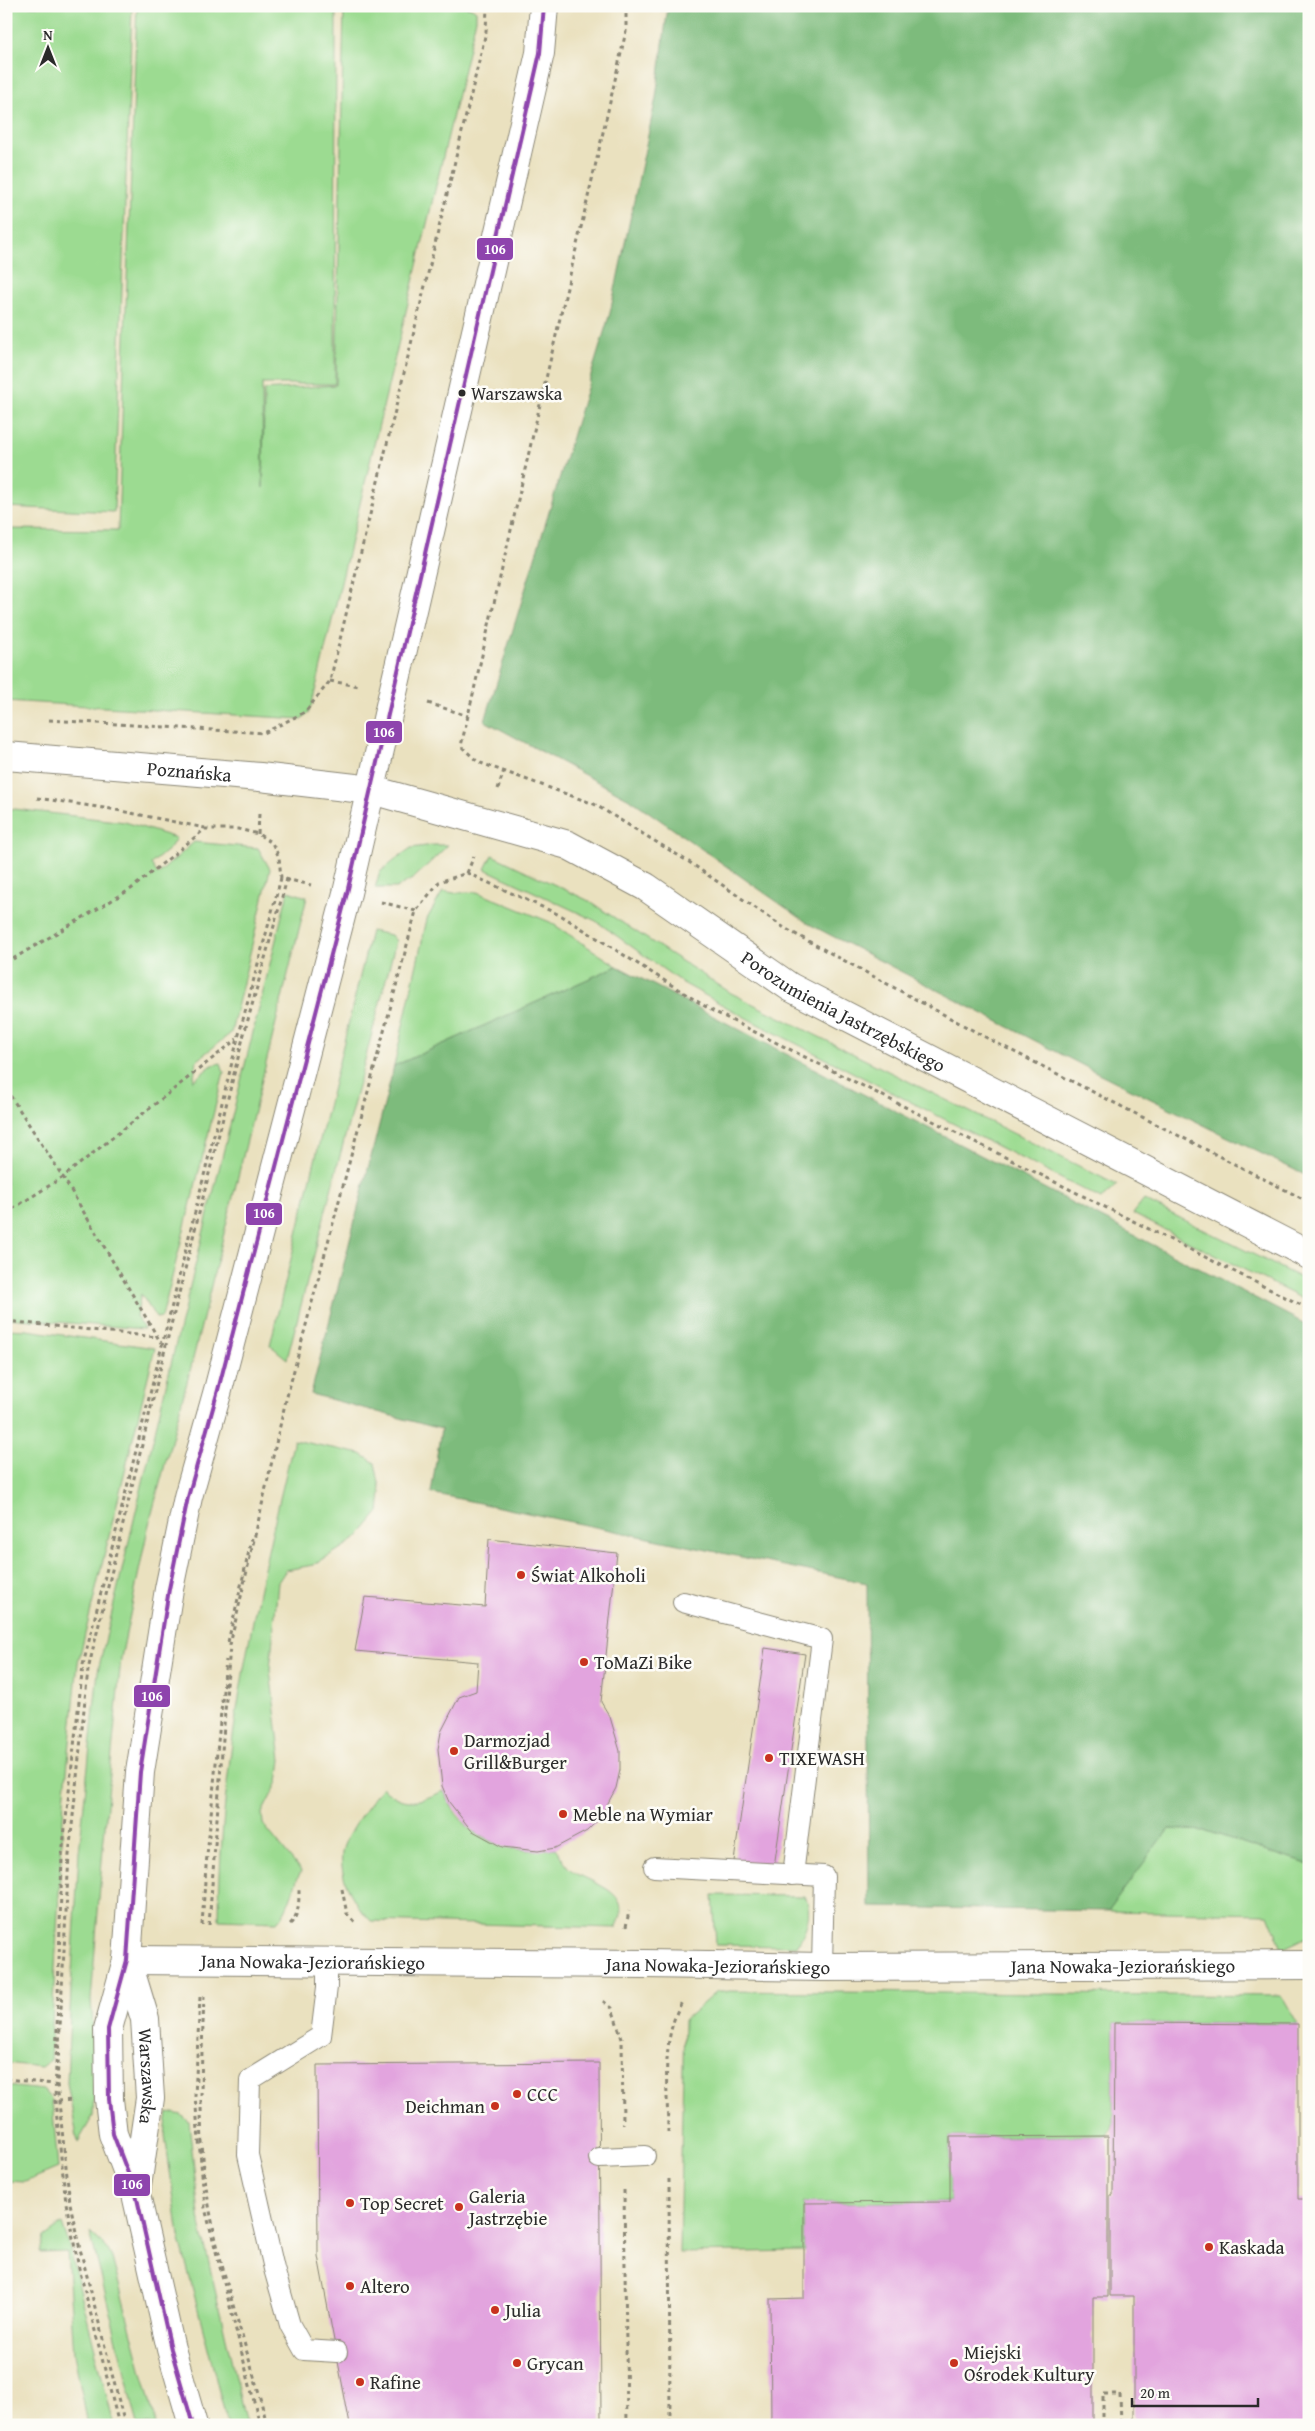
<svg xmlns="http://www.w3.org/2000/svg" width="1315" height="2431" font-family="'Gentium Book Plus',serif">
<rect width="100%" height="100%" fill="#fdfcf7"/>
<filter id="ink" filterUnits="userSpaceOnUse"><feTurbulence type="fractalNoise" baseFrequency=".02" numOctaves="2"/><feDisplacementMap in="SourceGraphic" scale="10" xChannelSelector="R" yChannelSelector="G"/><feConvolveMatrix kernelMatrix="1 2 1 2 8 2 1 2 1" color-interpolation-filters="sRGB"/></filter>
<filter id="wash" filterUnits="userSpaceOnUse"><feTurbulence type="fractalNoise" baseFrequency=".0096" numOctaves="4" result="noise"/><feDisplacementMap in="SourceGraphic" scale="20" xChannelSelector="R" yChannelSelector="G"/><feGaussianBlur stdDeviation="1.12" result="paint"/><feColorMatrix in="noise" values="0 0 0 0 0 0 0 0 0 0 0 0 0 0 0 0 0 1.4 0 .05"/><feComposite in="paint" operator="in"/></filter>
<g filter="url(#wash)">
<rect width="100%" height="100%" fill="#eae1bf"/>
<g fill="#9cdb91" stroke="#64835e">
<path d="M6,6H132L114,512L6,507Z"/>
<path d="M137,6H336L335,384H262L263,488L264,390L336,385L344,6H439C452,8 468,3 476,11V19L312,704L308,714L301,719L6,701V529L118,530Z"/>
<path d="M6,808L125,822L176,838L170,848L151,864L158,874L194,842L258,848L270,869L231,1033L197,1060L193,1081L212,1065L221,1063L224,1072L162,1317L156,1318L141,1294L136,1316L144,1329L6,1318Z"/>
<path d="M434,845H448L414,878L396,888H375L380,872L394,860L411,848Z"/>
<path d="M492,855L587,900L731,993L1117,1185L1101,1199L752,1021L681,982L596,921L485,869Z"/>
<path d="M288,891L307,897L191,1367L148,1528L121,1658L103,1848L91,2000L95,2054L93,2116L78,2142L67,2083L71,1989L79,1852L98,1671L176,1343Z"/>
<path d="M443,891L454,893L477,892L550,922L617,966L394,1066L427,919Z"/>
<path d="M371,931L391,935L396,941L287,1359L270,1345Z"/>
<path d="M1144,1200L1309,1282V1302L1133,1214Z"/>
<path d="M6,1329L27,1330L155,1348L78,1663L64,1801L50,2060L41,2067L6,2063Z"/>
<path d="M294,1440L361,1454L375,1463L381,1493L379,1512L357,1538L335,1552L313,1565L286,1570L278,1582L270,1670L281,1760L278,1782L262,1813L263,1824L301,1871C292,1888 290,1909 277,1922L219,1920C219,1758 256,1597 294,1440Z"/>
<path d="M382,1787C406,1808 417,1802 444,1791C462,1838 509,1857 555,1848C560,1854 565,1865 571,1870C593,1885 636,1891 616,1928L371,1921C354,1904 339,1878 342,1853C345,1833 370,1804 382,1787Z"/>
<path d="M1168,1829L1207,1831L1309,1865V1936L1282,1949L1268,1914L1108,1911Z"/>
<path d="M713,1895L805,1896C813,1913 806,1930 797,1946L716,1945Z"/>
<path d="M717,1991L1282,1996L1298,2024L1114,2023L1113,2125L1108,2136L950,2137V2202L804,2203V2251L679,2253L684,2020Z"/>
<path d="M6,2086L43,2090L52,2100L58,2168L25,2182L6,2181Z"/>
<path d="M168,2112L182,2115L189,2122L200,2224L246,2425H228L179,2236L165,2135Z"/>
<path d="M62,2224L68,2242L114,2425H88L74,2354L67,2252L40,2253L44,2237Z"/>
<path d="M90,2232L107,2248L112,2258L156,2425H138Z"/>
</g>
<g fill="#7dbb7b" stroke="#547353">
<path d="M668,6H1309V1177L1084,1066L809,924L633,801L485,721L610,313L656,98Z"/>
<path d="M617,966L1309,1326V1865L1207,1831L1169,1829L1108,1911L869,1907L867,1583L431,1493L441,1429L311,1394L394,1066Z"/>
</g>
<g id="blocks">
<g fill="#e2a4de">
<path d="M489,1539L617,1553L601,1702L610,1717L620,1751V1770L616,1788L600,1818L587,1831L555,1848L538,1851L502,1847L471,1830L449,1802L442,1786L438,1749L441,1732L459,1697L476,1691L478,1662L355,1651L365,1597L485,1607Z"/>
<path d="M765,1648L805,1654L774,1867L734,1861Z"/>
<path d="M1114,2023L1298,2024V2199H1309V2425H1134V2296H1110V2195H1113Z"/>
<path d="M599,2063L601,2425H350L318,2256L317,2065Z"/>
<path d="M1108,2136V2297H1093V2425H771L770,2299L804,2298V2203L950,2202V2137Z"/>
</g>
</g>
</g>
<g filter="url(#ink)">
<use href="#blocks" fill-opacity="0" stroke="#8a8675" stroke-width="1"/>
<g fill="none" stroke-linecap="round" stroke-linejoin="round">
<g stroke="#8a8675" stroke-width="22">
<g id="service">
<path d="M683,1602L822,1639L793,1875"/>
<path d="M654,1867L824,1876L822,1967"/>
<path d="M327,1961V1987L321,2036L250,2080L248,2155L274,2269L290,2325L304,2350L337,2352"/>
<path d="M599,2158L645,2156"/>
</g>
</g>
<g stroke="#8a8675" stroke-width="30">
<g id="minor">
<path id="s1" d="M6,756L260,777L372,790"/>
<path id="s2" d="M127,1960L646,1964L822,1967L1309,1965"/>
</g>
</g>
<g stroke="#8a8675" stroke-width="30">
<g id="tertiary">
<path id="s3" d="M372,790L568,845L646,887L790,987L1309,1255"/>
<path id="s4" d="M127,1960L145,2019L150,2098L136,2193"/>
<path d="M193,2425L171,2349L136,2194L113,2134L109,2099L108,2029L127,1960L140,1772L169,1589L188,1497L218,1390L347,893L540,53L544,6"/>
</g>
</g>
<g stroke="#8a8675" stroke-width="3" stroke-dasharray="4 4" stroke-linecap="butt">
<path d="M626,6V31L610,102L461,746L478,762L594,804L689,862L786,929L987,1038L1309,1202"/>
<path d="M330,681L359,686"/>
<path d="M428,703L468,716"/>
<path d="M49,720L264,733L305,712L330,681L486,32L487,6"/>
<path d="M498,789L504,770"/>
<path d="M37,798L111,809L205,828"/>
<path d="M258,834L259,814"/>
<path d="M467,873L474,856"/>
<path d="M381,902L416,911"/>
<path d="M6,963L131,889L205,829H238L258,834L272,843L279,857L281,878L311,885"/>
<path d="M6,1089L63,1177L161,1343"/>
<path d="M6,1213L63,1177L237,1039"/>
<path d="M6,1321L157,1337"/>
<path d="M228,1642L252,1538"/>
<path d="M342,1889L347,1914L356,1924"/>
<path d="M290,1924C299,1916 299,1901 299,1890"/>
<path d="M202,1925L206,1866L226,1660"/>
<path d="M209,1925L230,1645L285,1404L416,911L439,882L467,873L562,916L711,1010L1309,1309"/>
<path d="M626,1927L629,1911"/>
<path d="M204,1996C202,2057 198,2118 205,2178C215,2262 247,2343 267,2425"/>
<path d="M200,1997L195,2096L205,2208L260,2425"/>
<path d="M603,2001L612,2008L622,2039L623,2124"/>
<path d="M6,2079L54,2084"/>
<path d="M58,2101L74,2100"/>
<path d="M668,2133C668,2090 660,2040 682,2002"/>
<path d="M669,2179L670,2425"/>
<path d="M624,2190L627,2425"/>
<path d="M119,2425L79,2268L66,2203L55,2101L62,1855L83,1665L238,1038L281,878"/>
<path d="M125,2425L77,2237L70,2203L57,2084L69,1855L88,1670L165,1349L244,1034L287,879"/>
<path d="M1103,2425V2394H1120L1121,2425"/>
</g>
<use href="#service" stroke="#fff" stroke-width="20"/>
<use href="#minor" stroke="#fff" stroke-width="28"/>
<use href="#tertiary" stroke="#fff" stroke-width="28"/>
<g stroke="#fdfcf7" stroke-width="8">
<path id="bus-1" d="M193,2425L171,2349L136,2194L113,2134L109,2099L108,2029L127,1960L140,1772L169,1589L188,1497L218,1390L347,893L540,53L544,6"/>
</g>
<use href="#bus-1" stroke="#8e44ad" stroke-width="4"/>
</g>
</g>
<circle fill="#2b2b2b" stroke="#fdfcf7" stroke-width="2" cx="462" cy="393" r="4.5"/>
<g fill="#c8321e" stroke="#fdfcf7" stroke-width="2">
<circle cx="521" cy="1575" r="5"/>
<circle cx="584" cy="1662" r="5"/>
<circle cx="454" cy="1751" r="5"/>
<circle cx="769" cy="1758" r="5"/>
<circle cx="563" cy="1814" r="5"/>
<circle cx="517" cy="2094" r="5"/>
<circle cx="495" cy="2106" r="5"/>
<circle cx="350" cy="2203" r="5"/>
<circle cx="459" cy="2207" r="5"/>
<circle cx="1209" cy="2247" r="5"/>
<circle cx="350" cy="2286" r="5"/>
<circle cx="495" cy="2310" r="5"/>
<circle cx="517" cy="2363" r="5"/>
<circle cx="954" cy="2363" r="5"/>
<circle cx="360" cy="2382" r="5"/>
</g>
<g text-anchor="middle" stroke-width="5" stroke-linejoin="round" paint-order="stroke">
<g font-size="18" fill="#2b2b2b" stroke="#fdfcf7" text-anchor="start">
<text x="471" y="400">Warszawska</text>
</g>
<g font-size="19" fill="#2b2b2b" stroke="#fdfcf7">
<text dy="7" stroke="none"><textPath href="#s1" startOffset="184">Poznańska</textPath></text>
<text dy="7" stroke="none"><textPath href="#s3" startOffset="526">Porozumienia Jastrzębskiego</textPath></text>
<text dy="7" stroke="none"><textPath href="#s2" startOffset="186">Jana Nowaka-Jeziorańskiego</textPath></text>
<text dy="7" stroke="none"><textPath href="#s2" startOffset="591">Jana Nowaka-Jeziorańskiego</textPath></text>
<text dy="7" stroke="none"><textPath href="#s2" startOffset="996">Jana Nowaka-Jeziorańskiego</textPath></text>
<text dy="7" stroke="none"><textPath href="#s4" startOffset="119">Warszawska</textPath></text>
</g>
<g font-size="19" fill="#2b2b2b" stroke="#fdfcf7" text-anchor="start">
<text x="531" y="1582">Świat Alkoholi</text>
<text x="594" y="1669">ToMaZi Bike</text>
<text x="464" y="1747">Darmozjad<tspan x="464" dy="22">Grill&amp;Burger</tspan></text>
<text x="779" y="1765">TIXEWASH</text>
<text x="573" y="1821">Meble na Wymiar</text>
<text x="527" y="2101">CCC</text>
<text x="485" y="2113" text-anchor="end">Deichman</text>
<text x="469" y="2203">Galeria<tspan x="469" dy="22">Jastrzębie</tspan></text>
<text x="360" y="2210">Top Secret</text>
<text x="1219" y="2254">Kaskada</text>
<text x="360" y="2293">Altero</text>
<text x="505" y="2317">Julia</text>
<text x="964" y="2359">Miejski<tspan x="964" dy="22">Ośrodek Kultury</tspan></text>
<text x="527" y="2370">Grycan</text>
<text x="370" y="2389">Rafine</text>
</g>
</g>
<g stroke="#fdfcf7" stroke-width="2">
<rect x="476" y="237" width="38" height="24" rx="5" fill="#8e44ad"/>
<rect x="365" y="720" width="38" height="24" rx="5" fill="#8e44ad"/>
<rect x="245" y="1202" width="38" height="24" rx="5" fill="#8e44ad"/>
<rect x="133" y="1684" width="38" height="24" rx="5" fill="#8e44ad"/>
<rect x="113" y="2173" width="38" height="24" rx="5" fill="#8e44ad"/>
</g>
<g font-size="14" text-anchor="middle" font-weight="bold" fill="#fff">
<text x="495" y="254">106</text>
<text x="384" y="737">106</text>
<text x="264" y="1218">106</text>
<text x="152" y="1701">106</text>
<text x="132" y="2189">106</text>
</g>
<rect width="1315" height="2431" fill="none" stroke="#fdfcf7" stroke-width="25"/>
<g transform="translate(48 48)" stroke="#fdfcf7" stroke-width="4" paint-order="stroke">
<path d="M0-4L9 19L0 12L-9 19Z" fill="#2b2b2b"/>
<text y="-8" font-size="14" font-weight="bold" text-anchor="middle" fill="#2b2b2b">N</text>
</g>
<path d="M1132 2398v8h126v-8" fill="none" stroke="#2b2b2b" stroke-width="2.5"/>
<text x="1140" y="2398" font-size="15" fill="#2b2b2b" stroke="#fdfcf7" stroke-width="4" paint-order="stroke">20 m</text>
</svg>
